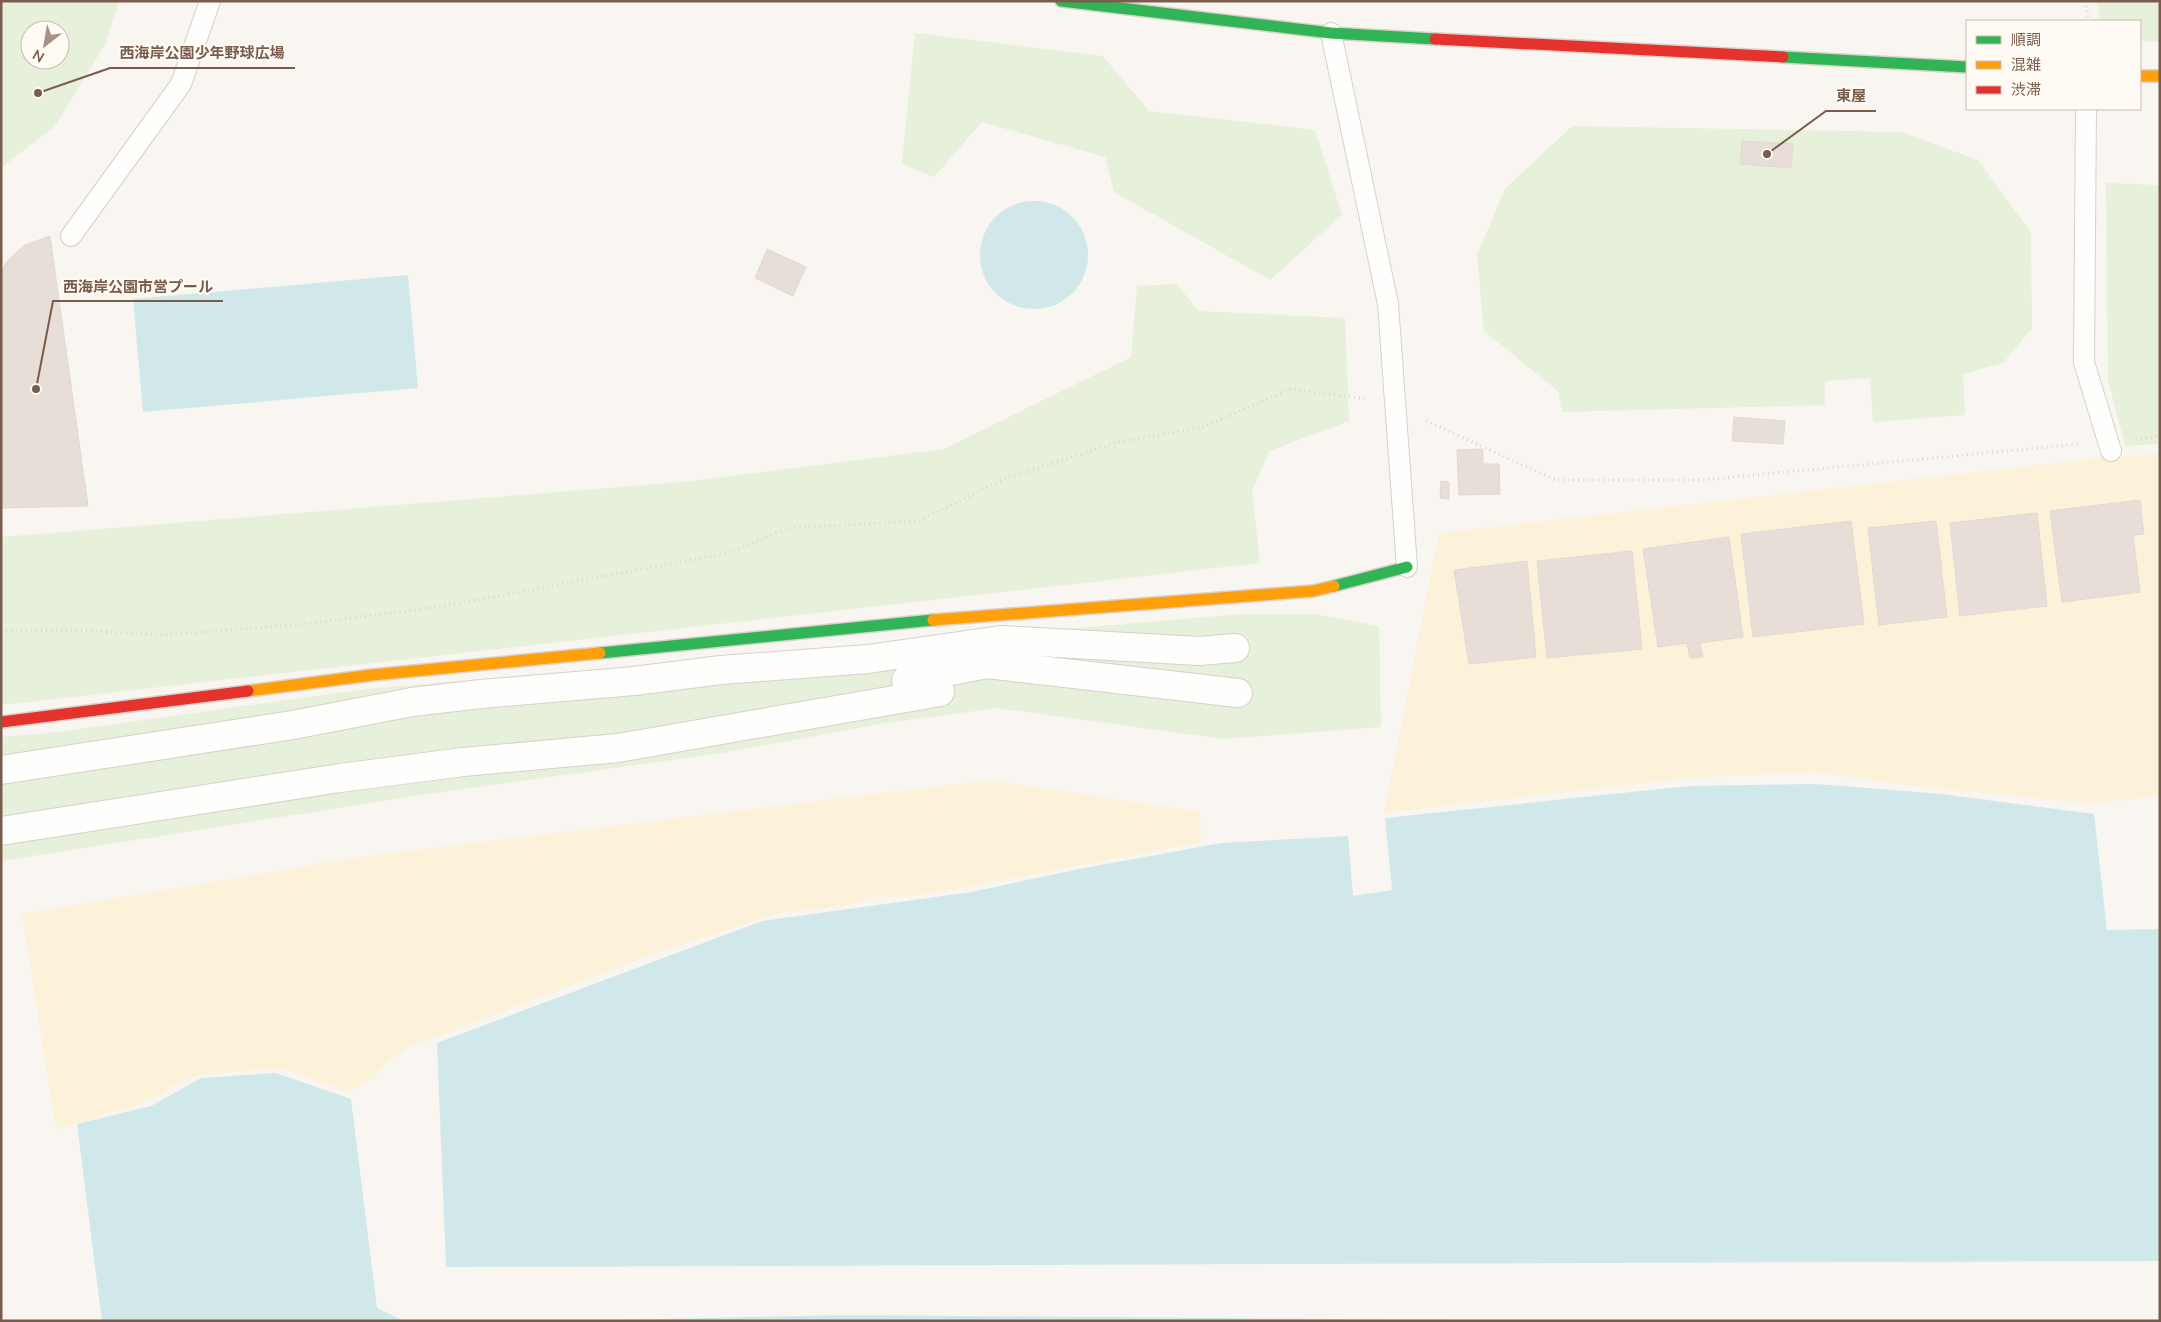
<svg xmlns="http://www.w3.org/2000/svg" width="2161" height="1322" font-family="Mulish,'Noto Sans JP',sans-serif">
<rect width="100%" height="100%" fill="#f9f5f0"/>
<g fill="#e7f0db" fill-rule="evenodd">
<path d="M1,1H119L106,43L55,126L1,168ZM30,30H60V60H30Z"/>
<path d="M2097,1H2160V42L2140,41V21H2100Z"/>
<path d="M915,33L1103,56L1149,111L1315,130L1342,215L1270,280L1114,192L1105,157L982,122L934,177L902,164Z"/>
<path d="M1572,126L1901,132L1978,160L2031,233L2032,328L2003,363L1963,374L1965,415L1873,422L1870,378L1825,381V405L1562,412L1558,391L1484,331L1477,255L1505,189Z"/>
<path d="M2106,183L2160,185V444L2125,446L2108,379Z"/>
<path d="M1177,284L1198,311L1345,318L1349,421L1269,451L1252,492L1260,563L1,705V537L682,482L944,449L1131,357L1137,286Z"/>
<path d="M1242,614H1315L1379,626L1381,727L1223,739L998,708L885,723L722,753L421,795L1,861V737L58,732L366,689Z"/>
</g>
<g fill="#fbf2d9">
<path d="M2160,454V796L2091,804L1889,783L1817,772L1690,778L1384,813L1439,533L2108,457Z"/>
<path d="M989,780L1200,812L1201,842L946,891L913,896L874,897L843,906L785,912L772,915L648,956L407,1048L379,1069L374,1078L348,1092L286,1070H256L200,1075L178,1082L162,1094L137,1105L56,1129L22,914L358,857Z"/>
</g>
<g fill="#d0e8ea">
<circle cx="1034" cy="255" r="54"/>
<path d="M408,275L418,388L143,412L133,299Z"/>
<path d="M1816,784L1941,794L2094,814L2107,930L2160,929V1261L446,1267L437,1043L762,921L972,892L1079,869L1221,843L1348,836L1353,896L1392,890L1385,818L1689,786Z"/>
<path d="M276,1073L351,1099L377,1308L404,1321H102L77,1124L151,1106L201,1078Z"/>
<path d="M847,1315L1585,1321H572Z"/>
</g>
<g fill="#e6ded7" stroke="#e2d8d2">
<path d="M1742,141L1793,144L1791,168L1740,164Z"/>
<path d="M50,236L88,506L1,508V272L7,261L25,245Z"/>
<path d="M767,249L806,267L793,296L755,278Z"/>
<path d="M1734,417L1785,421L1783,444L1732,441Z"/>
<path d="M1483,449V464H1499L1500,494L1459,495L1457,450Z"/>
<path d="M1441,481L1449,482V499L1440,498Z"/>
<path d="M2140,500L2144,534L2133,535L2140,592L2062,602L2050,511Z"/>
<path d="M2037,513L2047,606L1960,616L1950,523Z"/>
<path d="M1851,521L1864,624L1753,637L1741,534Z"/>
<path d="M1936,521L1947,617L1879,625L1868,528Z"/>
<path d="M1729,537L1743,637L1700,643L1703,657L1690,658L1687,643L1658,647L1643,549Z"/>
<path d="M1632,551L1642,649L1547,658L1537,561Z"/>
<path d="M1527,561L1536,657L1469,664L1454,570Z"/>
</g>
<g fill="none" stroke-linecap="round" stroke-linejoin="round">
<g stroke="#d7d1cb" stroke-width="22">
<g id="lane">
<path d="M1331,33L1388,304L1407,567"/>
<path d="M2086,109L2084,362L2111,451"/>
<path d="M71,236L181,84L210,1"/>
</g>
</g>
<g stroke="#d7d1cb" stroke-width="30">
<g id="street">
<path d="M906,680L987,664L1238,693"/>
<path d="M1,770L293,725L412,702L481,694L634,681L721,670L868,659L1001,640L1199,651L1235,648"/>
<path d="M1,831L340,778L463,762L618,748L940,692"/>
</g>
</g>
<g stroke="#d9d2cb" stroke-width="14">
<g id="fast">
<path d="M1061,1L1331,33L1435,39"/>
<path d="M1783,57L1967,67"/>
<path d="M1334,586L1407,567"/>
<path d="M600,653L933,620"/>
</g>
</g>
<g stroke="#d9d2cb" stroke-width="14">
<g id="slow">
<path d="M2140,76H2160"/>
<path d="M933,620L1313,591L1334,586"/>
<path d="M248,691L372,675L600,653"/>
</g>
</g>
<g stroke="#d9d2cb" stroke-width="14">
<g id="jam">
<path d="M1435,39L1783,57"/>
<path d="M1,722L248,691"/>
</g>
</g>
<g stroke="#dcd5d0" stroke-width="3" stroke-dasharray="1 4" stroke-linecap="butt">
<path d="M2085,1L2089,21"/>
<path d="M1426,421L1556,480H1702L2080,444"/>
<path d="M2136,439L2160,436"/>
<path d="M1,631L72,630L165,635L303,624L444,606L728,553L789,528L918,521L1005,479L1118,442L1204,427L1291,389L1367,399"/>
</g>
<use href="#lane" stroke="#fefefd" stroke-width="20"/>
<use href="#street" stroke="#fefefd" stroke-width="28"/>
<use href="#fast" stroke="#30b455" stroke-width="11"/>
<use href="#slow" stroke="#ff9f0a" stroke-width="11"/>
<use href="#jam" stroke="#e5322d" stroke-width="11"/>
</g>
<path fill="none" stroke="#7a5c4d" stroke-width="2" d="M38 93L110 68H295M1767 154L1826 111H1876M36 389L53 301H223"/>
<g fill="#7a5c4d" stroke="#fffaf3" stroke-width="2">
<circle cx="38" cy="93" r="5"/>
<circle cx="1767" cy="154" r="5"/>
<circle cx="36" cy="389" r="5"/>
</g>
<g font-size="15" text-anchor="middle" font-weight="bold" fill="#7a5c4d" stroke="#fffaf3" stroke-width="4.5" stroke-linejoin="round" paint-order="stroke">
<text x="202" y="58">西海岸公園少年野球広場</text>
<text x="1851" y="101">東屋</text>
<text x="138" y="292">西海岸公園市営プール</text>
</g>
<rect width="2161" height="1322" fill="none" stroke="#7a5c4d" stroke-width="5"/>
<rect x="1966" y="20" width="175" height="90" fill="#fffaf3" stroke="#cabbb1"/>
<rect x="1976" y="36" width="25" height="8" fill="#30b455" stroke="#cabbb1"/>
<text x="2011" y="45" font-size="15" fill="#7a5c4d">順調</text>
<rect x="1976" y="61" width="25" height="8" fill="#ff9f0a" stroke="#cabbb1"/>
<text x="2011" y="70" font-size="15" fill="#7a5c4d">混雑</text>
<rect x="1976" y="86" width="25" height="8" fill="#e5322d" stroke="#cabbb1"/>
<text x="2011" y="95" font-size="15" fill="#7a5c4d">渋滞</text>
<g transform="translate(45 45) rotate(211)"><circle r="24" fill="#fffaf3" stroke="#cabbb1"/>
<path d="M0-4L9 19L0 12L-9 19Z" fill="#a69286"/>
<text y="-8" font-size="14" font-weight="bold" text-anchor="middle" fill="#7a5c4d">N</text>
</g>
</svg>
